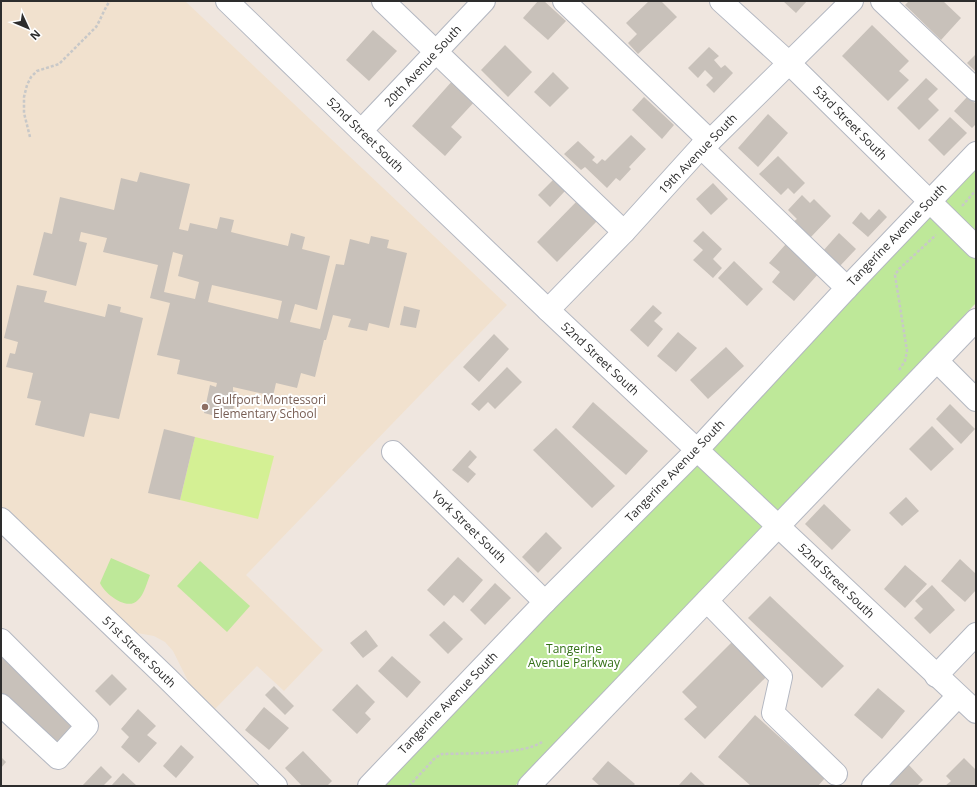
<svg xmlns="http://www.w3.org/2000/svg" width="977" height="787" font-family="'Open Sans',sans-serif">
<rect width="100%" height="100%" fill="#efe6df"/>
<path fill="#f1e1ce" d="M1,1H185L507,305L246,575L323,650L284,691L257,666L215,709L190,685L173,651L165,642L154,636L132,632L1,509Z"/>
<g fill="#bee899">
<path d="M976,167V234L943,202Z"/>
<path d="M930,215L976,259V303L777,512L711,450L854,295Z"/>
<path d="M698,463L765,525L515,786H383L553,609Z"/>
<path d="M111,558L150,575C147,582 144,595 138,600C127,612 104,593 100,583Z"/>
<path d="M200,561L250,606L227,632L177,586Z"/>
</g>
<path fill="#d4f094" d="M195,437L274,456L258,519L180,500Z"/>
<g fill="#c8c1ba" fill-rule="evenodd">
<path d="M538,1H544L566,21L548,40L523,18Z"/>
<path d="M649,1H661L677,17L638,54L628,43L637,34L626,23Z"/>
<path d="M783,1H807L796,13Z"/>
<path d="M909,1H943L961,18L941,40L905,5Z"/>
<path d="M872,25L909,61L899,71L909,80L888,101L842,56Z"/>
<path d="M373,30L397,51L369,81L346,60Z"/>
<path d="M505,45L532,72L508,97L481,70Z"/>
<path d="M709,47L719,56L714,60L721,68L725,65L733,73L714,93L706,85L713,78L705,70L698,78L688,68Z"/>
<path d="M976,54V72L967,63Z"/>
<path d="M553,72L569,88L550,107L534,92Z"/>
<path d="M926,78L938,89L928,99L939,110L919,130L897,108Z"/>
<path d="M454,79L477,99L451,127L462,137L445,156L412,126Z"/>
<path d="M968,96L976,104V124L972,128L954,111Z"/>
<path d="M644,97L674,125L662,139L632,110Z"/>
<path d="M768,114L788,133L758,167L738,148Z"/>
<path d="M950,117L967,133L944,156L928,140Z"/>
<path d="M631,135L646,149L629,167L631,169L620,181L616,178L607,188L585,167L581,170L564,154L578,141L595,157L592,160L597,164L602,159L605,161Z"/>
<path d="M778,156L805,183L794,194L788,188L781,195L759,174Z"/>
<path d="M140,172L190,184L179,229L188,231L190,223L217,229L220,217L234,220L231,232L288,246L291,233L305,237L302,249L330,256L317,310L295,304L290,322L320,329L336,264L344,265L350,239L369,244L371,236L389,240L387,248L407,253L389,328L369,323L367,331L348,327L351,319L333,315L326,340H324L315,377L301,373L297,388L276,383L273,396L233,387V391L237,392L231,420L204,413L210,385L216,387L217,383L177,374L180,360L157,355L170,303L150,298L158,265L103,252L107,238L81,232L79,241L87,243L76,286L33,275L44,232L52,234L60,197L114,210L121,178L137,182ZM173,252L183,255L178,276L199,282L195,299L164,292ZM212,285L282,301L278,319L208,302Z"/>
<path d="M553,180L565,191L550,207L538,195Z"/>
<path d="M713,183L728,199L711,215L696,199Z"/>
<path d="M802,195L810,203L814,199L831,216L810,238L793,222L797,219L788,210Z"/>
<path d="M578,200L598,220L557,262L537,242Z"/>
<path d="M879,209L887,217L868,237L852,223L861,212L869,220Z"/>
<path d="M703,231L722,249L713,259L722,268L713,278L693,260L703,250L693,241Z"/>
<path d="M839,233L856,249L839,267L823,251Z"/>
<path d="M786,244L819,273L794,301L772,282L780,272L769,263Z"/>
<path d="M734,261L763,289L747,306L718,278Z"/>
<path d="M17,285L47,291L44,302L105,317L108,304L121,307L120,312L143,318L119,419L90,413L84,437L35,425L41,401L27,398L33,373L6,367L10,353L15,354L18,342L4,338Z"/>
<path d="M653,305L662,313L654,321L663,329L648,347L630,330Z"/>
<path d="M404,306L420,310L416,328L400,325Z"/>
<path d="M678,332L697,348L676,372L657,356Z"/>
<path d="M494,334L509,349L479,382L463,367Z"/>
<path d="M726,347L744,366L708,399L690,380Z"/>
<path d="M507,367L522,382L495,409L488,402L479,411L471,404Z"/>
<path d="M593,402L648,451L626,475L572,427Z"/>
<path d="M950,404L975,429L961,444L936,419Z"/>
<path d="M932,426L954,449L931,471L909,449Z"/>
<path d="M556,428L615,486L592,508L533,450Z"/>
<path d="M164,429L195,437L180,500L148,493Z"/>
<path d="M470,450L477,457L468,467L476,474L468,483L452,470Z"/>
<path d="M906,497L919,511L902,526L889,513Z"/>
<path d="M824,504L851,530L832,550L805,524Z"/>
<path d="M546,532L562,548L538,573L522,557Z"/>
<path d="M458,557L483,580L463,603L454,595L444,606L427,590Z"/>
<path d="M960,559L976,574V590L965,602L941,581Z"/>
<path d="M905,565L927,584L905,608L884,589Z"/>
<path d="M495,583L511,598L485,625L470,610Z"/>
<path d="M932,585L955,610L930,634L914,618L923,609L915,601Z"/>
<path d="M770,596L844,666L822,688L748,618Z"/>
<path d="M444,621L463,639L448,654L429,635Z"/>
<path d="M366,630L378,646L363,658L350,643Z"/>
<path d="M736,638L771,672L705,739L684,719L697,707L682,692Z"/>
<path d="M1,652L77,724L55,748L1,697Z"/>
<path d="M392,656L421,682L407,698L378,671Z"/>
<path d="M112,674L127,689L110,706L95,691Z"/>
<path d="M357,684L375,702L365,713L371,719L357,734L332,710Z"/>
<path d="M274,686L294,706L285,715L265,695Z"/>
<path d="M878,688L905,711L882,739L854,715Z"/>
<path d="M264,707L289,728L269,750L245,730Z"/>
<path d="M138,709L156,726L147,735L157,743L139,763L121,747L129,737L121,729Z"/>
<path d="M755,715L825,778L818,786H751L718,757Z"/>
<path d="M181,745L194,757L176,778L163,766Z"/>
<path d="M303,751L332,781L327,786H302L285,768Z"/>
<path d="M1,757L6,762L1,768Z"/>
<path d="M964,758L976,770V786H945L951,781L946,776Z"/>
<path d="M608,761L635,784L633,786H600L592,779Z"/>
<path d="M907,763L923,780L917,786H891L888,783Z"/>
<path d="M101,766L112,777L103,786H82Z"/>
<path d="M691,772L706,786H678Z"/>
<path d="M123,773L137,786H111Z"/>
</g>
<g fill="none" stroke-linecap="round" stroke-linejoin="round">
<g stroke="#b3b7c1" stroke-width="24">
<g id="minor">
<path d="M227,1L361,131L548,310L976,712"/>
<path d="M383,1L624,232"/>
<path d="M564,1L710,141"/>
<path d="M721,1L789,63L976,247"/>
<path d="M882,1L976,90"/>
<path d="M361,131L484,1"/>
<path d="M701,147L847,288"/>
<path d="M548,310L624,232L701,147L710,141L852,1"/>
<path d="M937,361L976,400"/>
<path d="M393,452L545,602"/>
<path d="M1,519L167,678L276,786"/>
<path d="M707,601L781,677L773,713L836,774"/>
<path d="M1,640L87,726L58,758L1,705"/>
<path d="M936,676L976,634"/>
<path d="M369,786L545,602L697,450L847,288L976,153"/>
<path d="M529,786L976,320"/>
<path d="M873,786L958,696"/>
</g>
</g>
<g stroke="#c8c8c8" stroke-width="2.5" stroke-dasharray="3 2" stroke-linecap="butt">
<path d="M30,137L24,113V97L27,85L31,77L37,71L59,64L96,27C101,19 104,9 110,1"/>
<path d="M962,206L976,190"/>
<path d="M899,370L905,361L907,351L895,275L899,269L936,235"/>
<path d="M409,786L435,758L442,754C467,753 523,755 542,742"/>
</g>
<use href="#minor" stroke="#fff" stroke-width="22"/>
</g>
<circle fill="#8d6e63" stroke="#fff" stroke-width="1.5" cx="205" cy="407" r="4"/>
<g text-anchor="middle" stroke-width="4" stroke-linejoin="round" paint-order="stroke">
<g font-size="12" fill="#2d2d2d" stroke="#fff">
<text transform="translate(423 66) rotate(-47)" y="4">20th Avenue South</text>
<text transform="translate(850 123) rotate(45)" y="4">53rd Street South</text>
<text transform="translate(365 135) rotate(44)" y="4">52nd Street South</text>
<text transform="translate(698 154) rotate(-46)" y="4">19th Avenue South</text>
<text transform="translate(897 235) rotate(-46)" y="4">Tangerine Avenue South</text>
<text transform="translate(600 359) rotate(43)" y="4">52nd Street South</text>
<text transform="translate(675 471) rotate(-46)" y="4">Tangerine Avenue South</text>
<text transform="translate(469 527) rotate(44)" y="4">York Street South</text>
<text transform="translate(836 581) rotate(44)" y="4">52nd Street South</text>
<text transform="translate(139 652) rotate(44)" y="4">51st Street South</text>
<text transform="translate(448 703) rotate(-46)" y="4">Tangerine Avenue South</text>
</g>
<g font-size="12" fill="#785e54" stroke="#fff" text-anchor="start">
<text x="213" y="404">Gulfport Montessori<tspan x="213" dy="14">Elementary School</tspan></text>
</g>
<g font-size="12" fill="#347117" stroke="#fff">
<text x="574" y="653">Tangerine<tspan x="574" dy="14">Avenue Parkway</tspan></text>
</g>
</g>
<rect width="977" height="787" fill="none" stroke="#2d2d2d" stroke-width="4"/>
<g transform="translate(28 28) rotate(134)" stroke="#ffffff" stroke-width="3" paint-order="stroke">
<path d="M0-3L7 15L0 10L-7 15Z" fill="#2d2d2d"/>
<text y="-6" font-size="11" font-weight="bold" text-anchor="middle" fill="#2d2d2d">N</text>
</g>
</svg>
